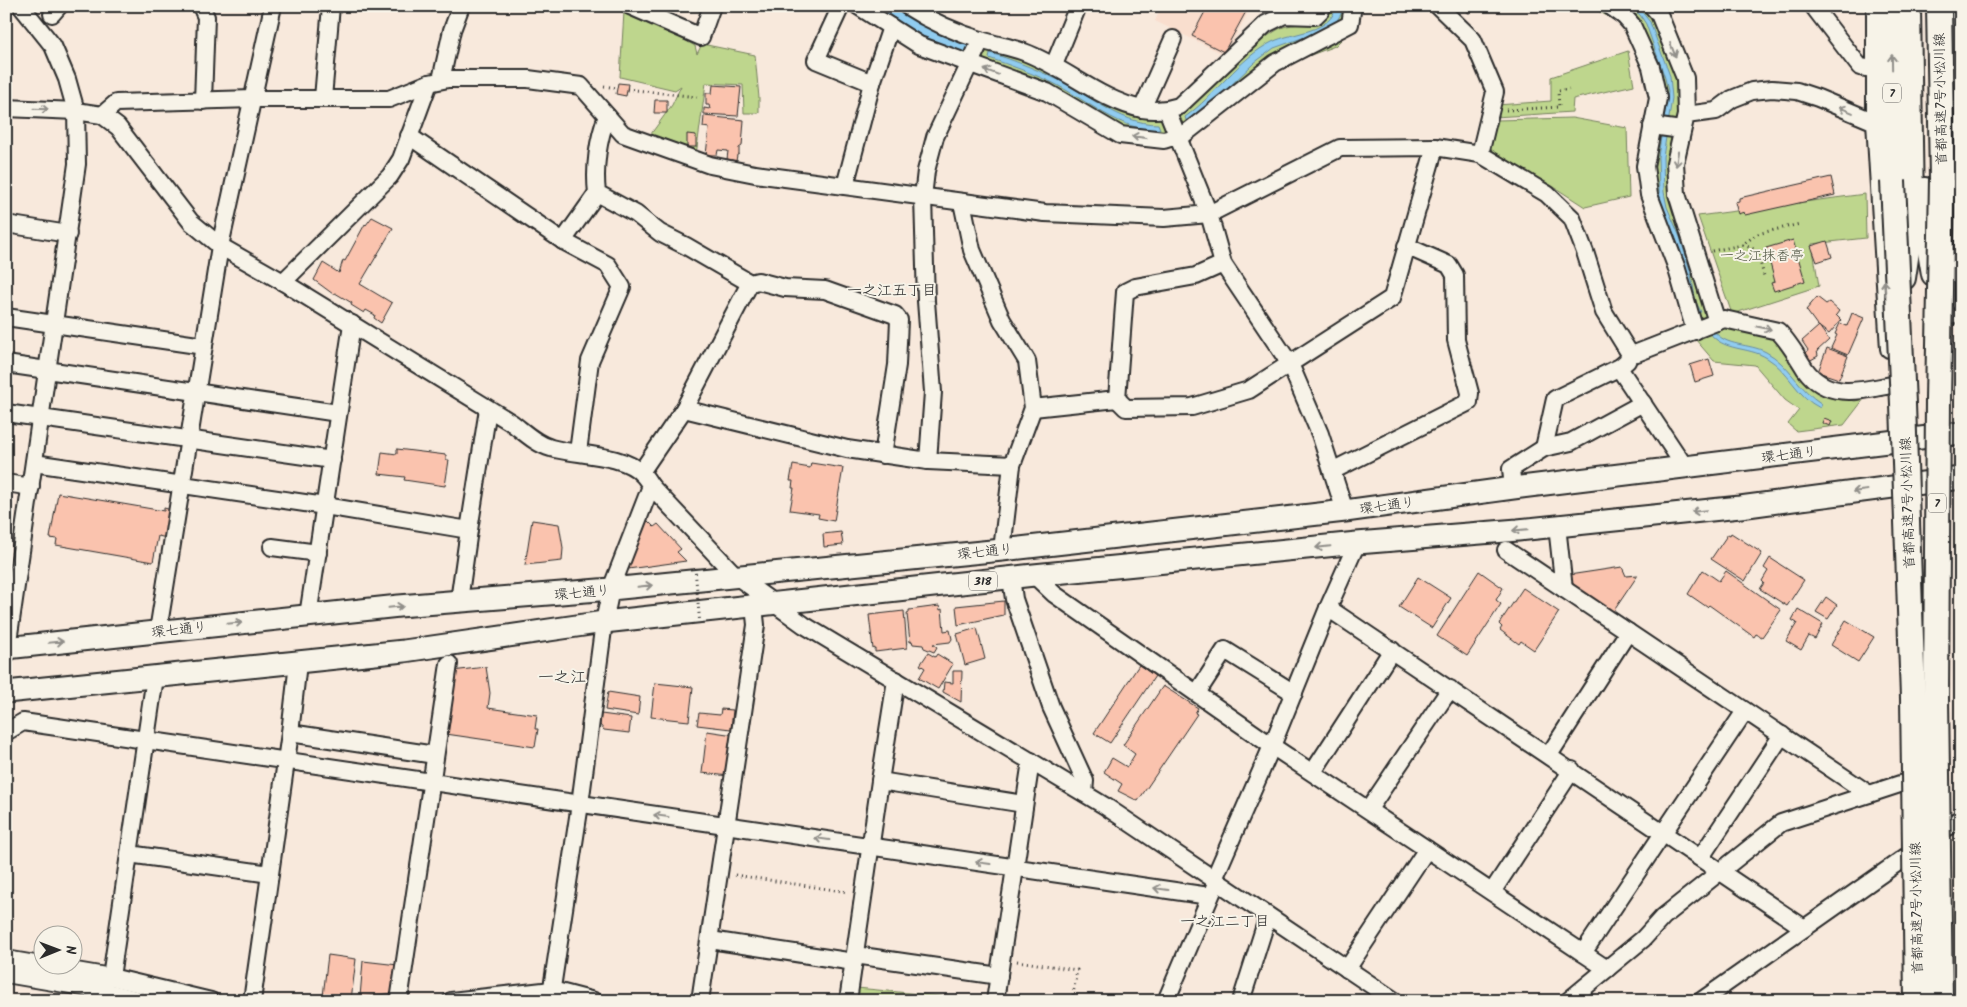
<svg xmlns="http://www.w3.org/2000/svg" width="1967" height="1007" font-family="Kalam,'Klee One',sans-serif">
<rect width="100%" height="100%" fill="#f8e9dc"/>
<filter id="ink" filterUnits="userSpaceOnUse"><feTurbulence type="fractalNoise" baseFrequency=".02" numOctaves="2"/><feDisplacementMap in="SourceGraphic" scale="10" xChannelSelector="R" yChannelSelector="G"/><feConvolveMatrix kernelMatrix="1 2 1 2 8 2 1 2 1" color-interpolation-filters="sRGB"/></filter>
<g filter="url(#ink)">
<path fill="#f9dece" d="M1162,6H1252L1225,55L1155,21Z"/>
<g fill="#bed68d" stroke="#74805c">
<path d="M849,6H894L941,31L971,41L964,67L886,29Z"/>
<path d="M1333,6H1360L1358,23L1335,46L1268,71L1217,119L1188,142L1179,116C1194,105 1205,92 1218,79C1235,62 1255,43 1277,30C1294,19 1325,31 1333,6Z"/>
<path d="M1590,6H1643L1651,14L1678,79L1679,107L1668,162L1708,315L1707,318L1688,327L1643,195L1647,106L1651,97L1648,80L1627,28Z"/>
<path d="M624,12L664,28L695,46L697,54L702,44L755,55L759,98V113H744L743,85L706,83L696,155L648,138L672,105L681,86L675,90L620,77Z"/>
<path d="M988,49L1008,51L1133,113L1165,118L1177,145L1119,136L1050,96L975,72Z"/>
<path d="M1628,51L1634,85L1573,99L1572,112L1495,117L1497,105L1551,101V77Z"/>
<path d="M1572,118L1627,128L1629,197L1585,207L1554,187L1487,153L1497,120Z"/>
<path d="M1865,194L1866,238L1812,244L1819,286L1732,314L1698,216Z"/>
<path d="M1724,327L1775,338L1823,394L1855,401L1864,399L1844,425L1796,431L1788,424L1799,410L1785,400L1755,365L1714,361L1695,339Z"/>
<path d="M857,988L991,1001H855Z"/>
</g>
<g fill="#90ccf0" stroke="#688ca1">
<path d="M1336,6H1343L1341,14L1333,27L1274,48L1254,63L1223,93L1187,123L1185,117C1215,96 1239,58 1272,42C1292,32 1332,33 1336,6Z"/>
<path d="M1628,6H1637L1650,22L1670,76L1672,98L1663,157L1664,192L1667,207L1680,237L1690,270L1696,302L1701,312L1696,313L1675,239L1662,209L1659,193L1658,157L1668,91L1665,78L1646,24L1640,15Z"/>
<path d="M990,53C1011,59 1033,68 1052,77C1087,92 1118,124 1158,124L1160,129C1123,134 1083,97 1051,82C1031,73 1010,65 989,58Z"/>
<path d="M1714,331C1726,347 1749,343 1766,352C1789,364 1798,389 1822,404L1820,408C1797,397 1789,371 1767,358C1748,346 1723,352 1709,332Z"/>
</g>
<g fill="none" stroke-linecap="round" stroke-linejoin="round">
<path stroke="#90ccf0" stroke-width="31" d="M886,6L949,45L969,50"/>
</g>
<g fill="#fac3ae" stroke="#2b2b2b">
<path d="M1208,6H1249L1224,52L1192,36Z"/>
<path d="M618,83L628,84L626,96L616,94Z"/>
<path d="M713,85L741,87L738,116L704,114V108L710,109L709,105H706V93H712Z"/>
<path d="M655,100H667V113H654Z"/>
<path d="M704,116L744,120L742,146L739,148V154L737,155L736,161L727,159L728,151L718,150L717,155H706L709,128L703,127Z"/>
<path d="M687,134L696,135V147H687Z"/>
<path d="M1831,177L1835,195L1745,215L1744,212L1738,214L1735,202L1739,201V198Z"/>
<path d="M372,217L393,228L360,284L392,303L381,323L374,318L375,315L366,310L364,313L351,305L352,303L335,293L333,294L314,280L323,263L339,273L343,260L345,261L365,224L366,225Z"/>
<path d="M1793,240L1805,281L1774,291L1771,283L1775,282L1766,248Z"/>
<path d="M1827,241L1832,257L1817,262L1811,246Z"/>
<path d="M1817,297L1826,304L1829,302L1839,311L1836,315L1841,320L1829,334L1817,325L1806,310Z"/>
<path d="M1852,313L1864,318L1848,355L1831,348L1837,335L1835,334L1840,323L1847,326Z"/>
<path d="M1819,326L1829,340L1817,351L1818,356L1809,361L1805,355L1808,350L1802,341Z"/>
<path d="M1827,348L1848,356L1839,379L1818,372Z"/>
<path d="M1709,359L1714,376L1695,382L1690,365Z"/>
<path d="M1824,418L1832,421L1830,426L1822,423Z"/>
<path d="M397,449L446,455V460H449L445,486L404,480L405,477L379,474L382,452L397,454Z"/>
<path d="M811,463L843,468L834,521L818,518L819,514L790,510L794,488H792L793,481H790L793,465L810,468Z"/>
<path d="M58,493L164,511V508L172,510L167,538L158,536L153,562L56,545L57,539L50,538Z"/>
<path d="M646,519L654,527L658,524L681,549L677,552L686,561L628,569Z"/>
<path d="M532,520L559,524L563,548L562,561L525,565Z"/>
<path d="M841,532L843,545L824,547L823,534Z"/>
<path d="M1731,533L1762,553L1745,581L1711,559L1728,534L1730,535Z"/>
<path d="M1770,558L1804,580L1787,606L1760,589L1764,583L1762,581L1768,571L1764,568Z"/>
<path d="M1622,567L1626,576L1638,575L1611,615L1572,589L1569,575Z"/>
<path d="M1703,570L1719,581L1726,571L1781,610L1762,637L1756,634L1754,637L1709,605L1707,607L1688,594Z"/>
<path d="M1479,571L1503,588L1496,600L1501,604L1467,656L1437,636Z"/>
<path d="M1418,577L1451,598L1432,628L1399,607Z"/>
<path d="M1523,588L1559,612L1534,650L1521,641L1519,644L1500,630L1502,627L1499,624Z"/>
<path d="M1826,597L1837,605L1828,619L1816,612Z"/>
<path d="M1004,601V615L958,625L956,606Z"/>
<path d="M939,606L940,610L942,609L944,631L950,630L952,639L950,642L933,644L937,647L934,652L924,648L923,645L913,644L912,641L910,642L907,614L909,613V610Z"/>
<path d="M1798,609L1823,624L1815,639L1809,636L1801,650L1786,641L1797,623L1792,620Z"/>
<path d="M904,611L907,648L875,652V648L873,649L869,615Z"/>
<path d="M1846,620L1874,637L1858,662L1831,645Z"/>
<path d="M977,628L985,659L965,665L957,634Z"/>
<path d="M928,653L935,657L937,654L953,664L938,689L919,678L925,668L920,665Z"/>
<path d="M1139,665L1155,676L1110,743L1094,733Z"/>
<path d="M486,667L490,693L488,708L537,715L535,729H538L535,747L446,734L452,671Z"/>
<path d="M953,671H962L961,702L943,692L944,682L953,683Z"/>
<path d="M655,683L693,687L689,721L651,717Z"/>
<path d="M1163,686L1198,708L1195,713L1197,714L1138,801L1118,791L1122,784L1104,772L1112,758L1127,767L1135,754L1123,745Z"/>
<path d="M608,692L640,697L638,715L605,710Z"/>
<path d="M721,709L733,710L731,729L697,725L699,713L720,715Z"/>
<path d="M601,714L631,718L629,733L604,730L600,725Z"/>
<path d="M707,731L734,735L729,776L702,773Z"/>
<path d="M328,955L356,959L351,1000L323,996Z"/>
<path d="M363,961L398,965L395,993L360,997Z"/>
</g>
<g fill="none" stroke-linecap="round" stroke-linejoin="round">
<g stroke="#2b2b2b" stroke-width="20">
<g id="minor">
<path d="M201,6L206,17L203,101"/>
<path d="M630,6L701,37L712,6"/>
<path d="M841,6L816,60L872,83L845,186"/>
<path d="M858,6L919,45L1047,92L1120,135L1164,140L1186,133L1275,63L1350,24L1353,6"/>
<path d="M907,6C930,21 957,33 984,41C997,45 1011,47 1024,52C1065,67 1099,100 1142,109C1154,111 1167,110 1179,106L1266,24L1284,15L1315,16L1321,10L1322,6"/>
<path d="M1438,6L1473,40L1495,92L1480,154"/>
<path d="M1610,6L1624,16L1632,25L1651,67L1658,98L1645,166L1649,195L1676,266L1695,331"/>
<path d="M1652,6L1659,14L1685,78L1686,115"/>
<path d="M1813,6L1860,67L1874,69"/>
<path d="M1875,6V122"/>
<path d="M52,14L59,6"/>
<path d="M1054,65L1078,6"/>
<path d="M441,80L452,30L461,6"/>
<path d="M872,83L891,27"/>
<path d="M323,98L331,6"/>
<path d="M6,108L76,111L102,115L118,127L191,222L220,246L283,282L512,423C524,432 536,444 551,448C575,455 625,454 642,474C646,477 648,482 651,486L736,576L804,625L1105,806L1395,1001"/>
<path d="M1142,109L1173,39"/>
<path d="M1167,110L1209,214L1223,264L1290,364L1320,434L1345,511"/>
<path d="M102,115L116,103L253,99H389L429,83L448,79H528L581,86L623,134L710,165L755,174L1045,213L1164,218L1209,214L1340,148L1435,147L1480,154L1547,194L1572,218L1585,252L1604,312L1630,354"/>
<path d="M607,116C598,139 594,168 597,193L636,214L660,233L686,246L750,283L758,281L785,288L825,290L895,315L899,320L897,365L883,455"/>
<path d="M1652,126L1682,130"/>
<path d="M409,136L563,241L608,265L622,287L590,361L578,452"/>
<path d="M962,202L972,250L1002,320L1027,361L1033,408L1012,465L1002,550"/>
<path d="M6,224L68,234"/>
<path d="M563,241L597,193"/>
<path d="M283,282L390,176L401,159L429,83"/>
<path d="M1951,316L1957,135L1954,6"/>
<path d="M6,317L204,346"/>
<path d="M1717,322L1677,194L1675,163L1686,115L1716,111L1732,99L1752,91L1772,89L1797,91L1818,98L1875,122L1889,349"/>
<path d="M1630,354L1637,353L1724,319L1778,331C1789,342 1797,356 1805,369C1827,400 1860,391 1891,385"/>
<path d="M6,364L338,413"/>
<path d="M1619,368L1685,467"/>
<path d="M1117,399L1126,408L1192,407L1249,390L1392,298L1435,147"/>
<path d="M1033,408L1117,399L1125,292L1135,287L1196,276L1223,264"/>
<path d="M684,409L750,283"/>
<path d="M6,413L332,460"/>
<path d="M1544,448L1555,399L1620,367L1627,361L1630,354"/>
<path d="M928,461L933,392L926,301L923,197L926,171L935,137L981,40"/>
<path d="M34,463L325,506L469,530L488,409"/>
<path d="M1332,471L1469,402L1470,393L1456,340L1455,275L1449,265L1406,246"/>
<path d="M641,472L684,409L847,449L928,461L1012,465"/>
<path d="M6,483L31,487"/>
<path d="M1513,488L1511,469L1544,448L1571,442L1643,403"/>
<path d="M1557,526L1564,589"/>
<path d="M272,547L318,553"/>
<path d="M1506,550L1869,794"/>
<path d="M1034,575L1054,594L1272,746L1607,969"/>
<path d="M1011,578L1014,599L1051,707L1085,781L1084,793"/>
<path d="M459,601L469,530"/>
<path d="M1328,608L1804,928"/>
<path d="M308,616L352,324"/>
<path d="M158,631L220,246L273,6"/>
<path d="M6,655L77,164L76,111L67,79L53,46L21,6"/>
<path d="M1197,693L1225,650L1294,693"/>
<path d="M6,732L23,722L1209,896"/>
<path d="M290,733L435,755"/>
<path d="M1549,755L1628,632"/>
<path d="M1313,772L1392,650"/>
<path d="M880,781L1024,804"/>
<path d="M1369,809L1450,689"/>
<path d="M129,854L270,874"/>
<path d="M1701,857L1782,735"/>
<path d="M1214,879L1272,746L1328,608L1357,543"/>
<path d="M1492,892L1572,770"/>
<path d="M710,940L854,962"/>
<path d="M1583,953L1745,711"/>
<path d="M855,955L999,976"/>
<path d="M6,959L111,977L211,1001"/>
<path d="M1347,969L1427,849"/>
<path d="M6,974L100,990L143,1001"/>
<path d="M111,977L155,677"/>
<path d="M252,1001L290,733L298,663"/>
<path d="M399,1001L449,664"/>
<path d="M451,1001L552,990L594,1001"/>
<path d="M550,1001L580,804L604,622L611,589L651,486"/>
<path d="M700,1001L756,625L754,606"/>
<path d="M848,1001L880,781L896,680"/>
<path d="M995,1001L1031,761"/>
<path d="M1166,1001L1214,888"/>
<path d="M1241,1001L1268,916"/>
<path d="M1568,1001L1643,939L1663,917L1781,823L1903,783"/>
<path d="M1701,1001L1961,818"/>
</g>
</g>
<g stroke="#2b2b2b" stroke-width="25">
<g id="major">
<path d="M6,648L399,606L611,589L1002,550L1345,511L1513,488L1961,433"/>
<path d="M6,692L404,651L604,622L1034,575L1357,543L1518,530L1740,507L1961,478"/>
</g>
</g>
<g stroke="#2b2b2b" stroke-width="28">
<g id="highway">
<path d="M1891,6L1893,181"/>
<path d="M1925,190L1928,239L1934,274"/>
<path d="M1903,278L1909,238L1911,209L1908,6"/>
</g>
</g>
<g stroke="#2b2b2b" stroke-width="3" stroke-dasharray="1 4" stroke-linecap="butt">
<path d="M1468,13L1473,6"/>
<path d="M604,86L617,88"/>
<path d="M627,89L697,97"/>
<path d="M1506,110L1559,107L1558,91L1569,89"/>
<path d="M1743,245L1757,250L1764,276"/>
<path d="M1712,251L1742,245L1757,234L1800,224"/>
<path d="M735,875L848,892"/>
<path d="M1017,961L1077,970L1072,1001"/>
</g>
<use href="#minor" stroke="#f7f3e8" stroke-width="16"/>
<use href="#major" stroke="#f7f3e8" stroke-width="21"/>
<use href="#highway" stroke="#f7f3e8" stroke-width="24"/>
<g stroke="#2b2b2b" stroke-width="28" stroke-linecap="butt">
<g id="highway-bridge">
<path d="M1939,6L1942,179L1938,401L1936,698L1940,1001"/>
<path d="M1893,181L1903,404L1913,698L1917,1001"/>
</g>
</g>
<path stroke="#2b2b2b" stroke-width="3" stroke-dasharray="1 4" stroke-linecap="butt" d="M695,568L700,625"/>
<use href="#highway-bridge" stroke="#f7f3e8" stroke-width="24"/>
</g>
<defs><path id="oneway-shaft" d="M-6 0H5M1.5-3L5.5 0L1.5 3" fill="none" stroke-width="1.6" stroke-linecap="round" stroke-linejoin="round" transform="scale(1.25)"/></defs>
<g stroke="#918f8a">
<use href="#oneway-shaft" transform="translate(1673 50) rotate(68)"/>
<use href="#oneway-shaft" transform="translate(1892 62) rotate(-91)"/>
<use href="#oneway-shaft" transform="translate(991 72) rotate(-160)"/>
<use href="#oneway-shaft" transform="translate(41 109) rotate(2)"/>
<use href="#oneway-shaft" transform="translate(1846 110) rotate(-157)"/>
<use href="#oneway-shaft" transform="translate(1139 137) rotate(-173)"/>
<use href="#oneway-shaft" transform="translate(1677 159) rotate(98)"/>
<use href="#oneway-shaft" transform="translate(1885 288) rotate(-94)"/>
<use href="#oneway-shaft" transform="translate(1764 328) rotate(12)"/>
<use href="#oneway-shaft" transform="translate(1860 491) rotate(173)"/>
<use href="#oneway-shaft" transform="translate(1699 511) rotate(174)"/>
<use href="#oneway-shaft" transform="translate(1520 530) rotate(175)"/>
<use href="#oneway-shaft" transform="translate(1323 547) rotate(174)"/>
<use href="#oneway-shaft" transform="translate(645 586) rotate(-6)"/>
<use href="#oneway-shaft" transform="translate(396 607) rotate(-6)"/>
<use href="#oneway-shaft" transform="translate(235 623) rotate(-6)"/>
<use href="#oneway-shaft" transform="translate(56 642) rotate(-6)"/>
<use href="#oneway-shaft" transform="translate(661 816) rotate(-172)"/>
<use href="#oneway-shaft" transform="translate(822 839) rotate(-172)"/>
<use href="#oneway-shaft" transform="translate(983 863) rotate(-172)"/>
<use href="#oneway-shaft" transform="translate(1161 889) rotate(-172)"/>
</g>
</g>
<g text-anchor="middle" stroke-width="4" stroke-linejoin="round" paint-order="stroke">
<g fill="#f7f3e8" stroke="#686764" stroke-width="1">
<rect x="1883" y="83.5" width="18" height="19" rx="4"/>
<rect x="1928" y="493.5" width="18" height="19" rx="4"/>
<rect x="969" y="571.5" width="28" height="19" rx="4"/>
</g>
<g font-size="12" font-weight="bold" fill="#2b2b2b">
<text x="1892" y="97">7</text>
<text x="1937" y="507">7</text>
<text x="983" y="585">318</text>
</g>
<g font-size="14" fill="#2b2b2b" stroke="#f7f3e8">
<text transform="translate(1940 99) rotate(-91)" y="5">首都高速7号小松川線</text>
<text transform="translate(1789 454) rotate(-7)" y="5">環七通り</text>
<text transform="translate(1907 503) rotate(-92)" y="5">首都高速7号小松川線</text>
<text transform="translate(1387 505) rotate(-8)" y="5">環七通り</text>
<text transform="translate(985 551) rotate(-6)" y="5">環七通り</text>
<text transform="translate(582 592) rotate(-5)" y="5">環七通り</text>
<text transform="translate(179 629) rotate(-6)" y="5">環七通り</text>
<text transform="translate(1916 908) rotate(-91)" y="5">首都高速7号小松川線</text>
</g>
<g font-size="14" fill="#505644" stroke="#f7f3e8">
<text x="1762" y="260">一之江抹香亭</text>
</g>
<g font-size="15" fill="#2b2b2b" stroke="#f7f3e8">
<text x="892" y="295">一之江五丁目</text>
<text x="1225" y="926">一之江二丁目</text>
</g>
<g font-size="16" fill="#2b2b2b" stroke="#f7f3e8">
<text x="562" y="682">一之江</text>
</g>
</g>
<rect width="1967" height="1007" fill="none" stroke="#f7f3e8" stroke-width="25"/>
<rect x="12" y="12" width="1942" height="982" fill="none" stroke="#2b2b2b" stroke-width="2" filter="url(#ink)"/>
<g transform="translate(58 950) rotate(89)"><circle r="24" fill="#f7f3e8" stroke="#a5a39c"/>
<path d="M0-4L9 19L0 12L-9 19Z" fill="#2b2b2b"/>
<text y="-8" font-size="14" font-weight="bold" text-anchor="middle" fill="#2b2b2b">N</text>
</g>
</svg>
